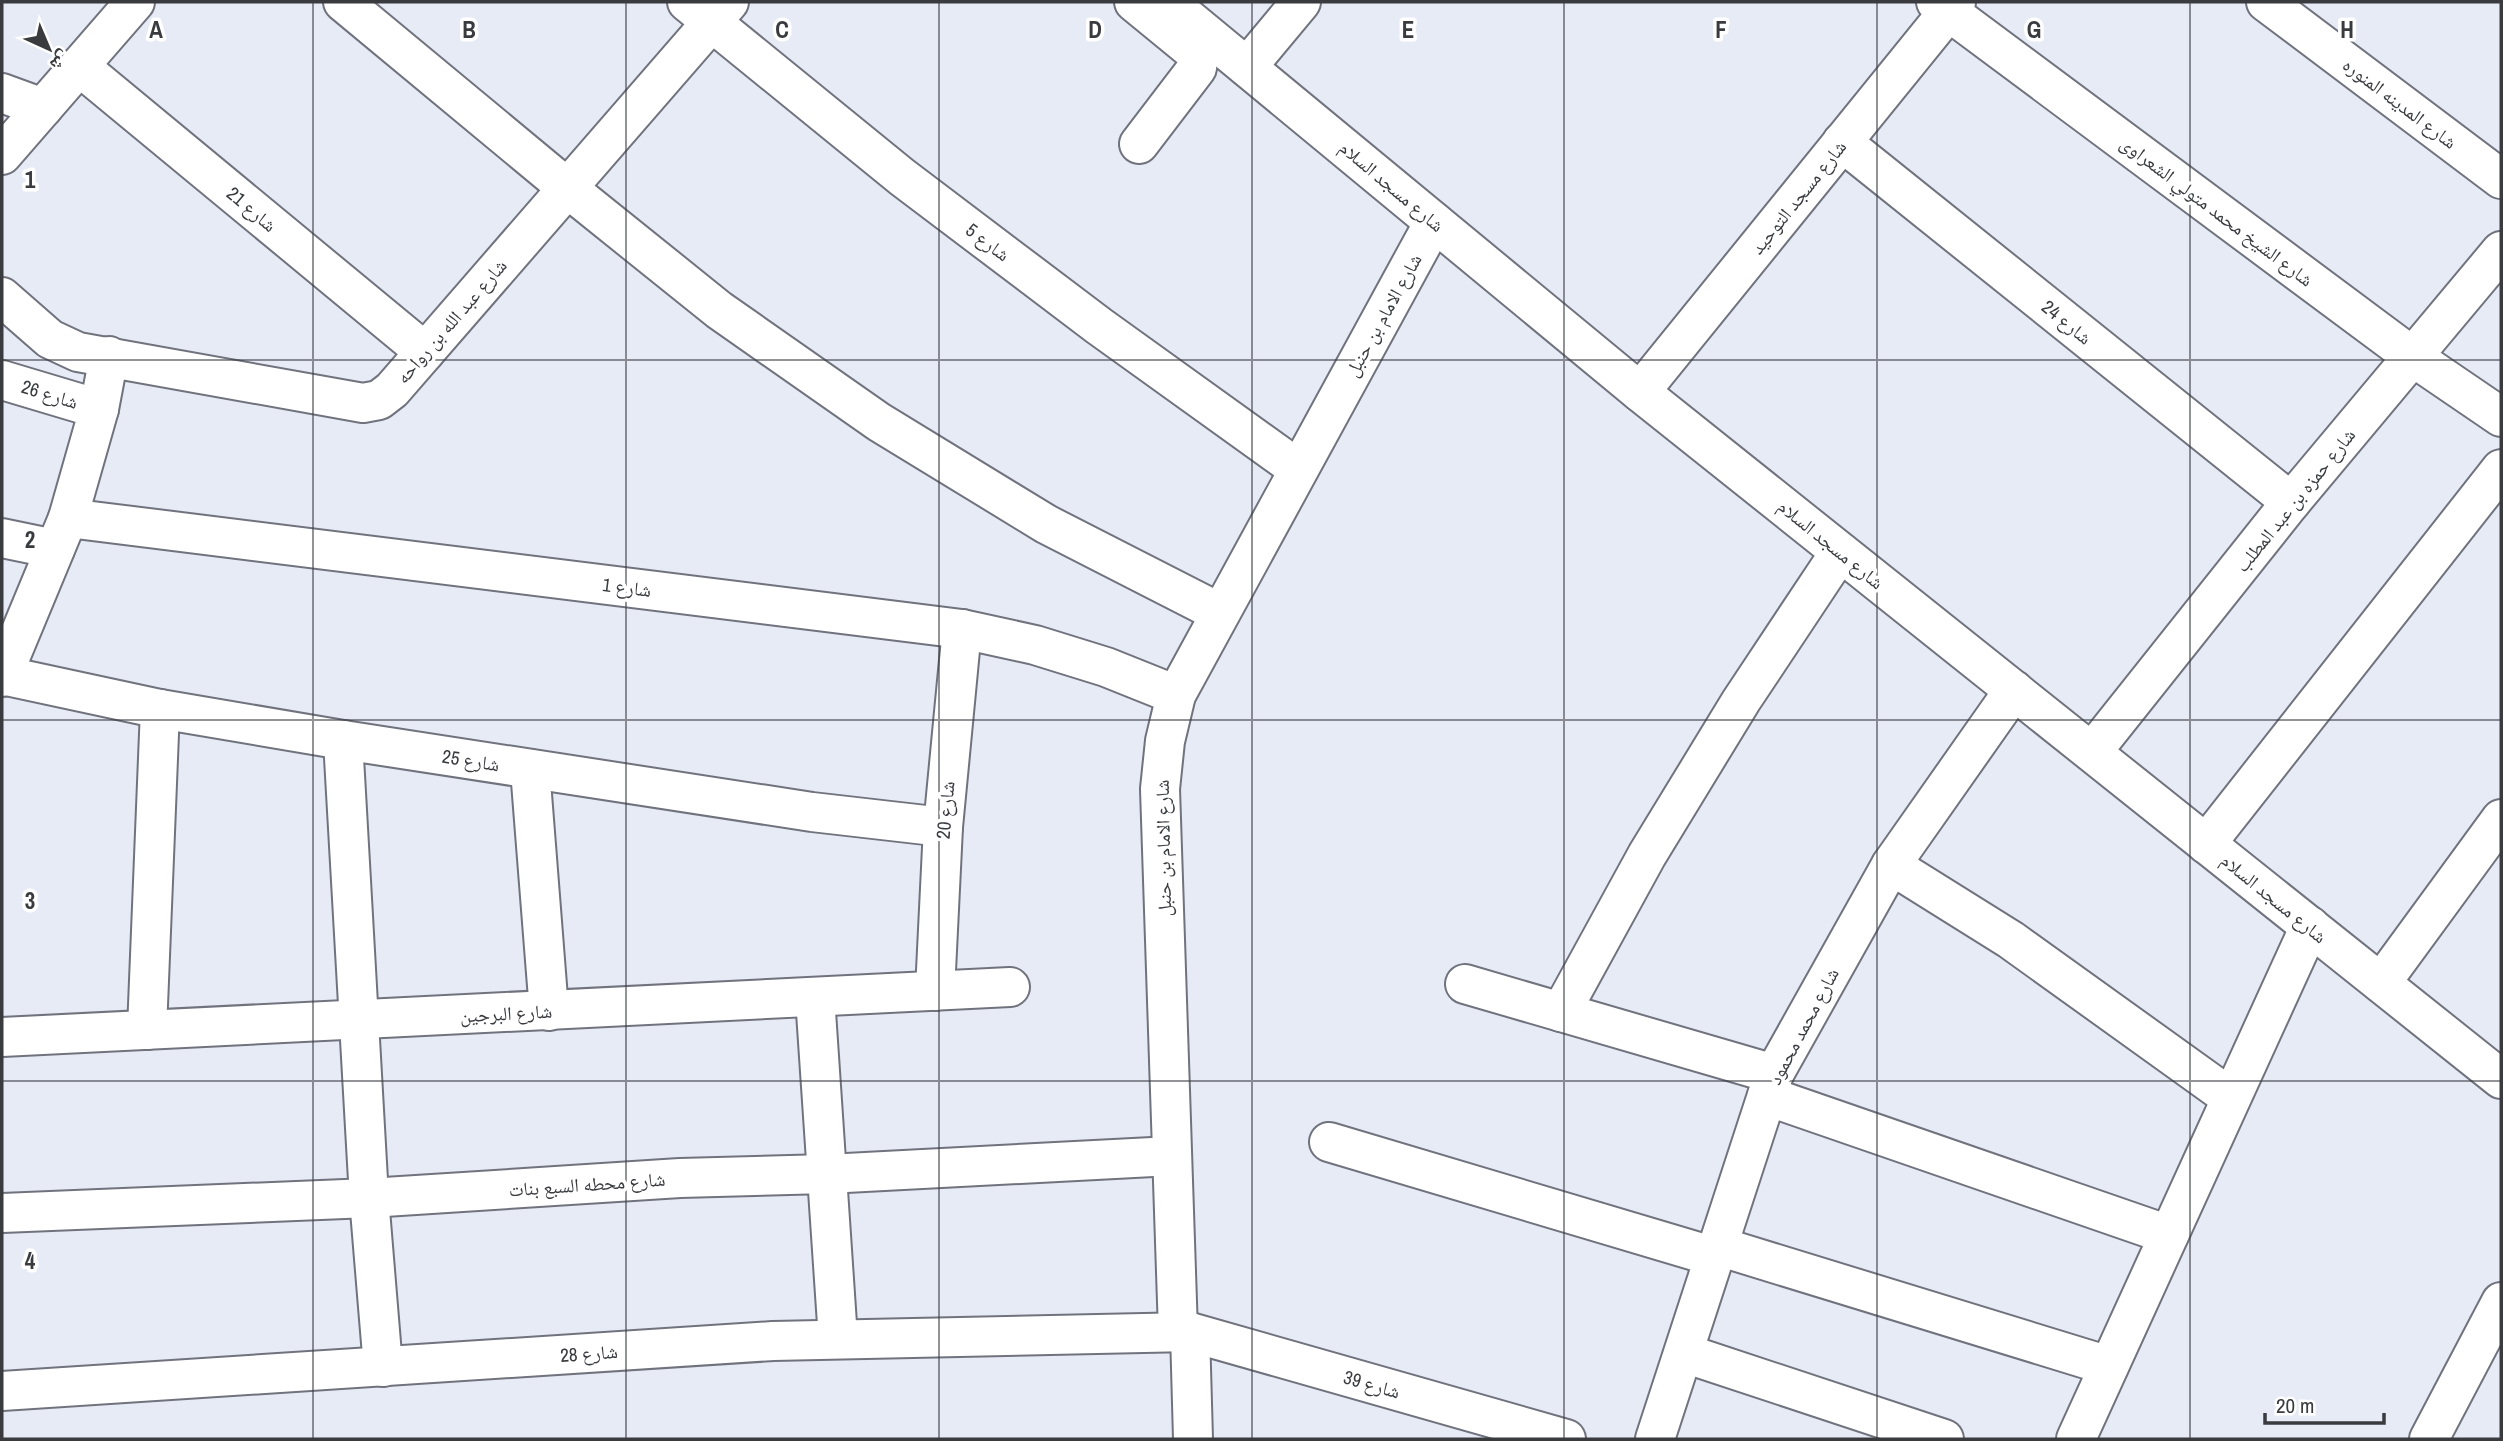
<svg xmlns="http://www.w3.org/2000/svg" width="2503" height="1441" font-family="'Archivo Narrow','Noto Naskh Arabic',sans-serif">
<rect width="100%" height="100%" fill="#e7ebf6"/>
<g fill="none" stroke-linecap="round" stroke-linejoin="round">
<g stroke="#70737d" stroke-width="42">
<g id="minor">
<path d="M343,2L566,187L719,310L879,422L1046,524L1220,613"/>
<path d="M687,2L902,177L1099,326L1298,469"/>
<path d="M1134,2L1195,52L1198,60L1197,68L1139,144"/>
<path d="M1168,2L1640,392L2501,1079"/>
<path d="M1936,2L2413,357L2501,417"/>
<path d="M2266,2L2501,179"/>
<path d="M79,66L425,352"/>
<path d="M1247,67L1301,2"/>
<path d="M2,93L43,108"/>
<path d="M1842,142L2291,502"/>
<path d="M2,155L135,2"/>
<path d="M2,297L50,339L78,352L363,403L379,400L392,390L729,2"/>
<path d="M2,380L99,409"/>
<path d="M1640,392L1956,2"/>
<path d="M68,518L962,629L1035,645L1106,667L1176,695"/>
<path d="M2,538L55,549"/>
<path d="M2,675L160,709L343,740L812,812L943,827"/>
<path d="M2,677L68,518L99,409L109,356"/>
<path d="M343,740L369,1198L383,1367"/>
<path d="M2092,752L2291,502L2501,251"/>
<path d="M530,769L549,1011"/>
<path d="M2206,844L2501,469"/>
<path d="M1891,865L2011,940L2231,1098"/>
<path d="M2381,983L2501,819"/>
<path d="M1465,984L1774,1074"/>
<path d="M935,991L943,827L962,629"/>
<path d="M815,997L838,1339"/>
<path d="M1561,1012L1647,855L1741,701L1840,552"/>
<path d="M147,1030L160,709"/>
<path d="M2,1037L1010,987"/>
<path d="M1767,1096L2169,1235"/>
<path d="M1329,1142L1715,1257"/>
<path d="M2,1213L369,1198L680,1178L827,1174L1172,1156"/>
<path d="M1718,1246L2109,1366"/>
<path d="M1178,1332L1160,789L1165,741L1176,695L1434,222"/>
<path d="M1190,1332L1193,1439"/>
<path d="M1684,1353L1944,1439"/>
<path d="M2,1391L773,1341L1190,1332L1566,1439"/>
<path d="M1655,1439L1774,1074L1891,865L2014,690"/>
<path d="M2076,1439L2310,926"/>
<path d="M2429,1439L2501,1302"/>
</g>
</g>
<use href="#minor" stroke="#fff" stroke-width="38"/>
</g>
<path fill="none" stroke="#393b3f" stroke-width="2" stroke-opacity="0.55" d="M313,2V1439M626,2V1439M939,2V1439M1252,2V1439M1564,2V1439M1877,2V1439M2190,2V1439M2,360H2501M2,720H2501M2,1081H2501"/>
<g text-anchor="middle" stroke-width="7" stroke-linejoin="round" paint-order="stroke">
<g font-size="19" fill="#393b3f" stroke="#fff">
<text transform="translate(2400 103) rotate(37)" y="7">شارع المدينه المنوره</text>
<text transform="translate(1392 186) rotate(40)" y="7">شارع مسجد السلام</text>
<text transform="translate(1798 197) rotate(-51)" y="7">شارع مسجد التوحيد</text>
<text transform="translate(252 209) rotate(40)" y="7">شارع 21</text>
<text transform="translate(2217 211) rotate(37)" y="7">شارع الشيخ محمد متولي الشعراوى</text>
<text transform="translate(988 242) rotate(37)" y="7">شارع 5</text>
<text transform="translate(1383 315) rotate(-61)" y="7">شارع الامام بن حنبل</text>
<text transform="translate(451 321) rotate(-49)" y="7">شارع عبد الله بن رواحه</text>
<text transform="translate(2067 322) rotate(39)" y="7">شارع 24</text>
<text transform="translate(50 394) rotate(17)" y="7">شارع 26</text>
<text transform="translate(2295 500) rotate(-51)" y="7">شارع حمزه بن عبد المطلب</text>
<text transform="translate(1831 544) rotate(39)" y="7">شارع مسجد السلام</text>
<text transform="translate(627 587) rotate(7)" y="7">شارع 1</text>
<text transform="translate(471 760) rotate(9)" y="7">شارع 25</text>
<text transform="translate(945 810) rotate(-85)" y="7">شارع 20</text>
<text transform="translate(1163 848) rotate(-91)" y="7">شارع الامام بن حنبل</text>
<text transform="translate(2274 898) rotate(39)" y="7">شارع مسجد السلام</text>
<text transform="translate(506 1013) rotate(-3)" y="7">شارع البرجين</text>
<text transform="translate(1803 1026) rotate(-62)" y="7">شارع محمد محمود</text>
<text transform="translate(587 1184) rotate(-4)" y="7">شارع محطه السبع بنات</text>
<text transform="translate(589 1353) rotate(-4)" y="7">شارع 28</text>
<text transform="translate(1372 1384) rotate(16)" y="7">شارع 39</text>
</g>
</g>
<g font-size="23" text-anchor="middle" font-weight="bold" fill="#393b3f" stroke="#fff" stroke-width="7" stroke-linejoin="round" paint-order="stroke">
<text x="156" y="38">A</text>
<text x="469" y="38">B</text>
<text x="782" y="38">C</text>
<text x="1095" y="38">D</text>
<text x="1408" y="38">E</text>
<text x="1721" y="38">F</text>
<text x="2034" y="38">G</text>
<text x="2347" y="38">H</text>
<text x="30" y="188">1</text>
<text x="30" y="548">2</text>
<text x="30" y="909">3</text>
<text x="30" y="1269">4</text>
</g>
<rect width="2503" height="1441" fill="none" stroke="#393b3f" stroke-width="7"/>
<g transform="translate(49 49) rotate(136)" stroke="#ffffff" stroke-width="5" paint-order="stroke">
<path d="M0-5L12 26L0 18L-12 26Z" fill="#393b3f"/>
<text y="-10" font-size="19" font-weight="bold" text-anchor="middle" fill="#393b3f">ش</text>
</g>
<path d="M2265 1413v10h119v-10" fill="none" stroke="#393b3f" stroke-width="3.5"/>
<text x="2276" y="1413" font-size="21" fill="#393b3f" stroke="#ffffff" stroke-width="5" paint-order="stroke">20 m</text>
</svg>
